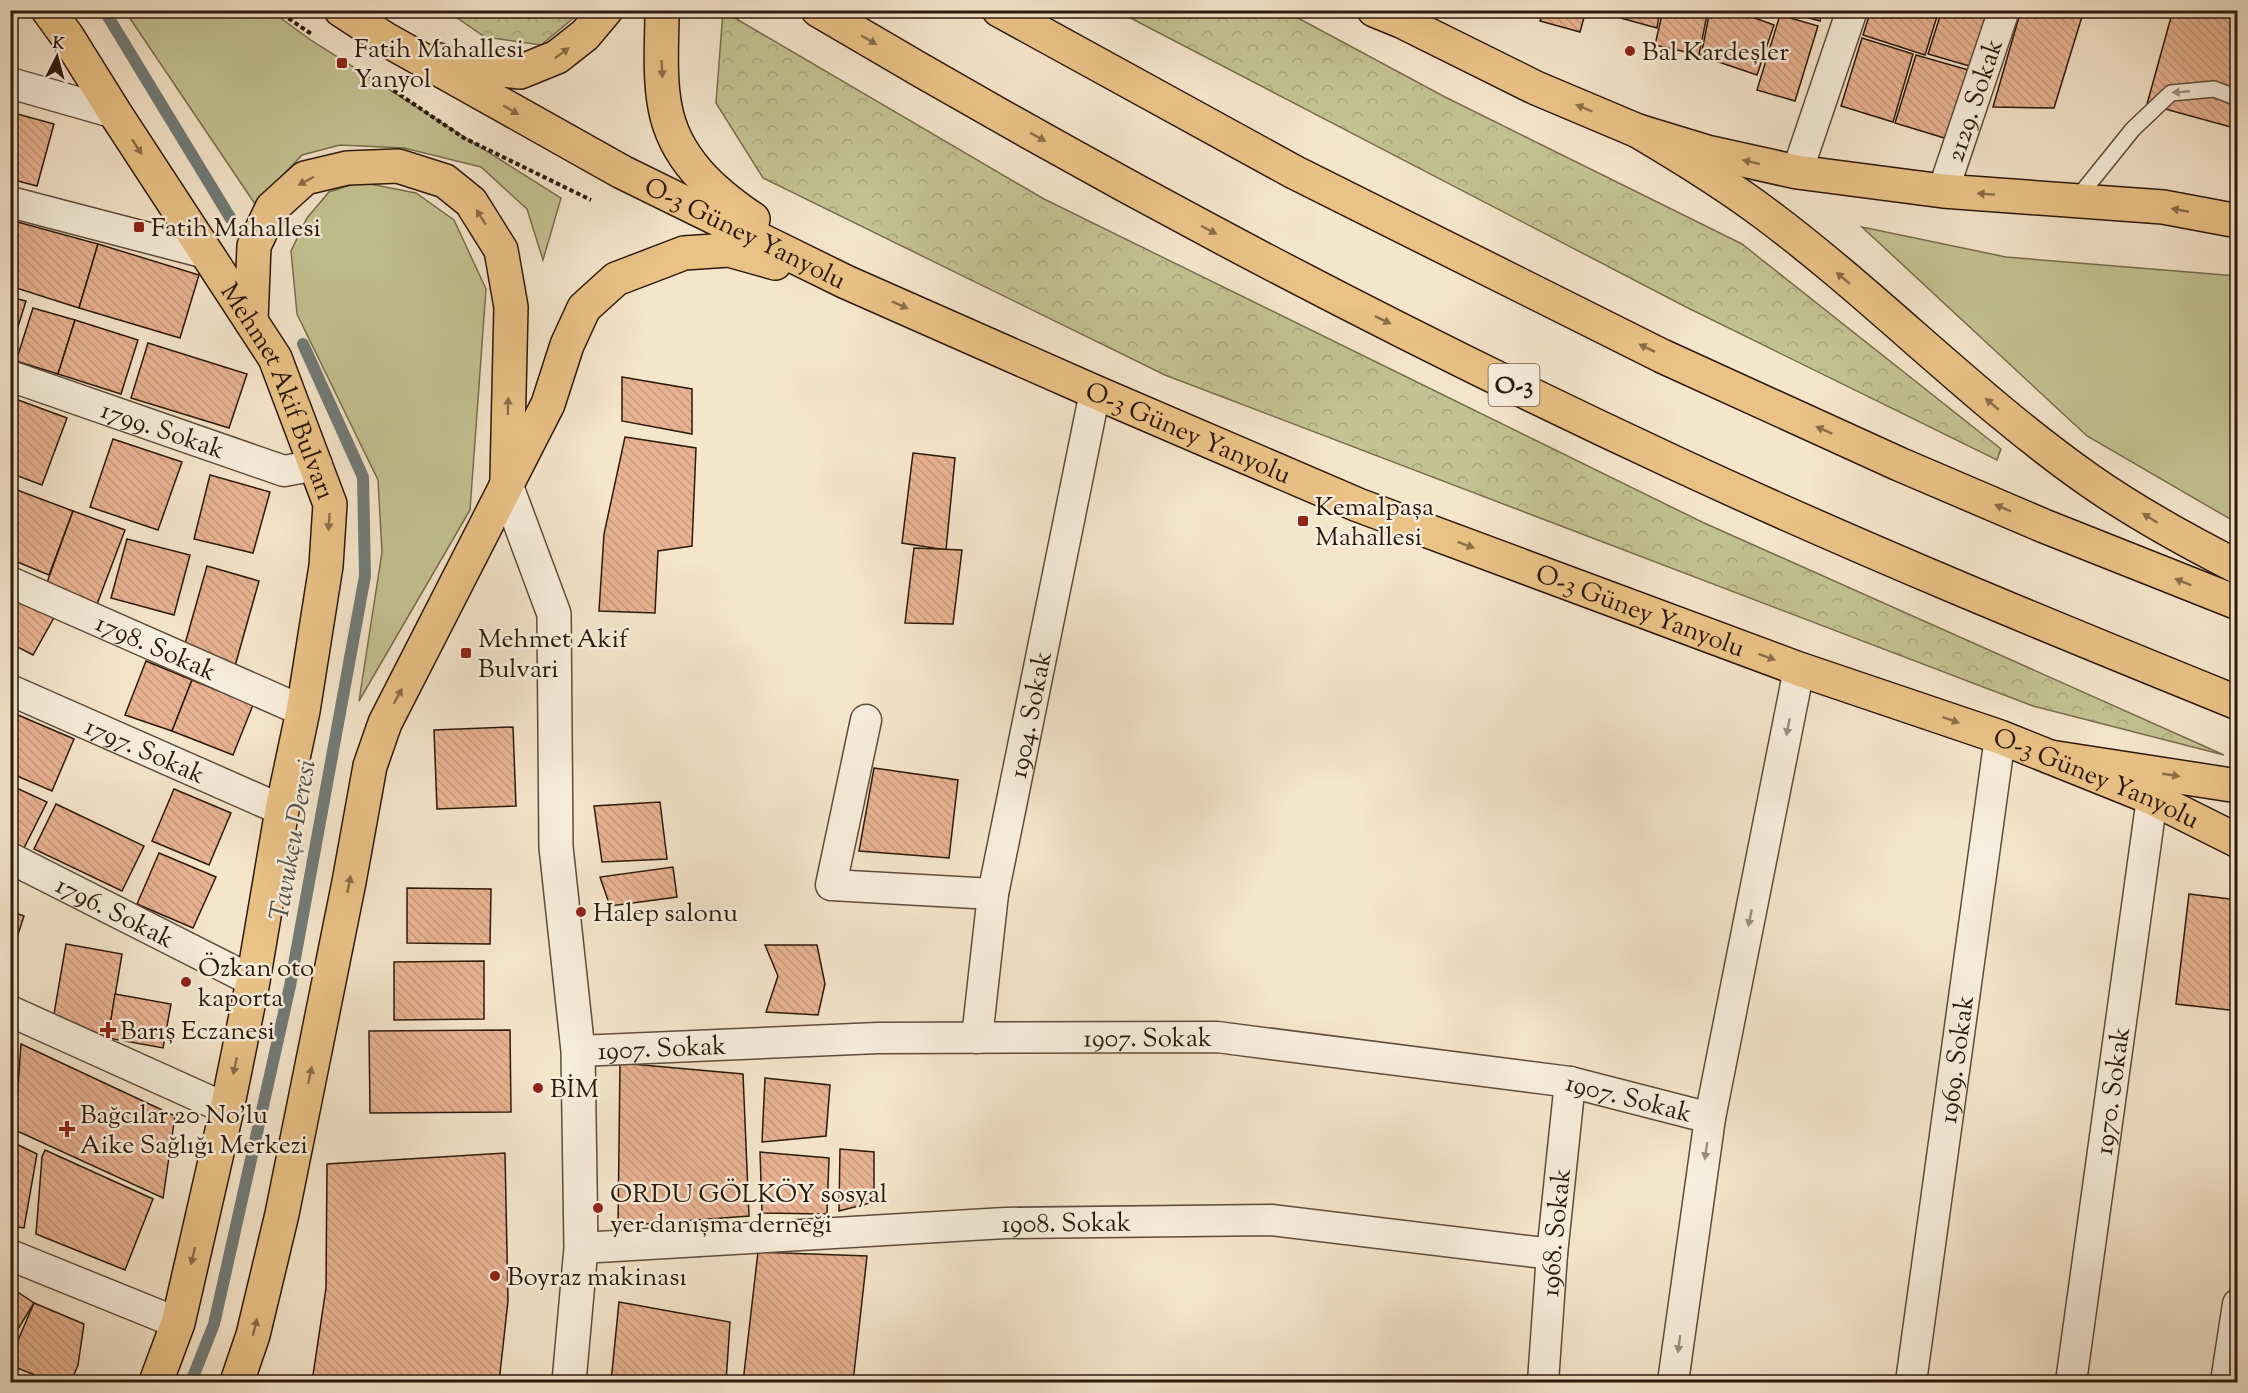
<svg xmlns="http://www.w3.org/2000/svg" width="2248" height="1393" font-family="'Sorts Mill Goudy',serif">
<defs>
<pattern id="forest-crowns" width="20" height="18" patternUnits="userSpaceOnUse" patternTransform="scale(1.5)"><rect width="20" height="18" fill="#c4c292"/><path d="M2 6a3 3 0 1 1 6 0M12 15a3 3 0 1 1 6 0" fill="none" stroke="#a9a67d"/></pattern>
<pattern id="building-back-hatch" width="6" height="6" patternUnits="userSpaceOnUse" patternTransform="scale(1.5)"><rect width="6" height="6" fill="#e9b392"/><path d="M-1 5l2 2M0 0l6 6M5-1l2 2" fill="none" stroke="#c8997d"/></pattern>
</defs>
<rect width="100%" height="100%" fill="#f5e5cb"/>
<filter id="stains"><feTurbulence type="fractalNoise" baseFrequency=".00333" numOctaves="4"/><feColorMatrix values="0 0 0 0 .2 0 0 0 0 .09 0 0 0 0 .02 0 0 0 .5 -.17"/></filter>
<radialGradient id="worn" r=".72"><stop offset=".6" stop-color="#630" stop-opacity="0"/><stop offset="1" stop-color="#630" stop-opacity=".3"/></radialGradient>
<g fill="#c4c292" stroke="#786e4e" stroke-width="1.5">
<path d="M125,11H271L312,41L561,198L543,260L527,209L481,167L404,148L340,145L302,155L255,204Z"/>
<path d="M360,182L416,193L454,220L486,289L470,510L359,701L382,552L378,480L297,314L291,251L307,218L329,192Z"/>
<path d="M1862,227L2006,257L2237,276V523L2087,436Z"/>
</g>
<g fill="url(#forest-crowns)" stroke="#786e4e" stroke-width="1.5">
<path d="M447,11H582L541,45L485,37Z"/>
<path d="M723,11L1044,199L1702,522L2224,755L2033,706L1165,375L763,178L716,103Z"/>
<path d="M1117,11H1285L1445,97L1742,244L2001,449L1997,460L1686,307Z"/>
</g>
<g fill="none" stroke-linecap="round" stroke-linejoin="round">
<g stroke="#717b78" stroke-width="12">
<path d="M104,10L231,219"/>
<path d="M191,1382L214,1324L290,986L365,576L363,477L303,344"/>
</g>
</g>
<g fill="url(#building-back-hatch)" stroke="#2c190b" stroke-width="1.5">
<path d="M10,10H16L10,45Z"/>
<path d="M1543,10H1586L1580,32L1540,21Z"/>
<path d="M1607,10H1660L1657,28L1606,14Z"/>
<path d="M1663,10H1708L1699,55L1655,45Z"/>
<path d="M1710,10H1733L1774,25L1757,75L1701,56Z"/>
<path d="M1780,10H1823L1820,21Z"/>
<path d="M1871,10H1939L1925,55L1863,35Z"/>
<path d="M1942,10H1989L1973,67L1928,54Z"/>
<path d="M2021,10H2084L2054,108L1993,107Z"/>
<path d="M2173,10H2238V129L2147,104Z"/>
<path d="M1780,15L1818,26L1795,101L1757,90Z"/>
<path d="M1862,38L1913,54L1893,122L1841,106Z"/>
<path d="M1916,55L1972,71L1951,140L1895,123Z"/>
<path d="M10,112L54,124L37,186L10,179Z"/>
<path d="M10,220L98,244L79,308L10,286Z"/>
<path d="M98,244L199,275L180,338L79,308Z"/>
<path d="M10,297L26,301L10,352Z"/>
<path d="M33,308L75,320L58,374L16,361Z"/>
<path d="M75,320L138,340L121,394L58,374Z"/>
<path d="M148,343L247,374L229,428L131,398Z"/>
<path d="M622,377L692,389V434L622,421Z"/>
<path d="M10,397L67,418L42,485L10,473Z"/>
<path d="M625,437L696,448L692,546L658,551L655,613L599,611L604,534Z"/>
<path d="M113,439L182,462L158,530L90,507Z"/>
<path d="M913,453L955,458L946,550L902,543Z"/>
<path d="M210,475L270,492L253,553L194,539Z"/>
<path d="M17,490L73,511L49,575L10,559V506Z"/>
<path d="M73,511L125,530L96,607L45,588Z"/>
<path d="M127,539L190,555L174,615L111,598Z"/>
<path d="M914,548L962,550L953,624L905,623Z"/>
<path d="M207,566L259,581L235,666L183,651Z"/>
<path d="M10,590L56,614L33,655L10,643Z"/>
<path d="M146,661L192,680L172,731L125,715Z"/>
<path d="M192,680L253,705L233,755L172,731Z"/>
<path d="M18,715L74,739L52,791L10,773V731Z"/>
<path d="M513,727L516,806L437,809L434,730Z"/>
<path d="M874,768L958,780L949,858L859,851Z"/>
<path d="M10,785L47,802L23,850L10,844Z"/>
<path d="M174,789L231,813L209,865L152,841Z"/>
<path d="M660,802L667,859L602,862L594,806Z"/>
<path d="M56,804L144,846L122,891L34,849Z"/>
<path d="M159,853L216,877L193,928L137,904Z"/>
<path d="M673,867L677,897L610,906L600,877Z"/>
<path d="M407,888L491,889L490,944L407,943Z"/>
<path d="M2189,894L2238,900V1011L2176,1004Z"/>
<path d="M10,911L24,916L10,959Z"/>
<path d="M66,944L122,954L108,1038L54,1014Z"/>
<path d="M765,945H817L825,984L818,1015L766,1012L778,976Z"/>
<path d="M484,961V1019L394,1020V962Z"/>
<path d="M115,994L171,1004L163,1048L108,1038Z"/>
<path d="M510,1030L511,1112L370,1113L369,1031Z"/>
<path d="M21,1044L175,1116L163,1198L15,1130Z"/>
<path d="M620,1063L743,1074L749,1216L618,1226Z"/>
<path d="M765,1078L830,1085L826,1136L762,1142Z"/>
<path d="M10,1141L37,1154L24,1228L10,1226Z"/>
<path d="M840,1149L874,1152V1202L839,1211Z"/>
<path d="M45,1150L153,1199L125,1270L36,1234L42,1157Z"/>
<path d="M760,1152L829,1158L827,1214L762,1213Z"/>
<path d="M505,1153L508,1301L499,1382H312L326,1288L327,1164Z"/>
<path d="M758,1252L867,1256L853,1382H743Z"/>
<path d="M10,1287L34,1303L10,1342Z"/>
<path d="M619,1302L730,1322L726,1382H611Z"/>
<path d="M34,1303L84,1324L78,1365L71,1382H52L10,1365V1359Z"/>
</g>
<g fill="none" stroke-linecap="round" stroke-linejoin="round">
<g stroke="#5e4c3b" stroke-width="18">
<path id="service" d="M2075,201L2133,129L2171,93L2214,89L2238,98"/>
</g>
<g stroke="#5e4c3b" stroke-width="33">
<g id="minor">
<path d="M10,83L115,113"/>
<path d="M1797,172L1852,10"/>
<path id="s1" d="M1943,191L2004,10"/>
<path d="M10,202L206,253"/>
<path id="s2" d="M10,376L284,471L317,465"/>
<path id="s3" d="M10,582L303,711"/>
<path id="s4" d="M10,690L282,810"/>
<path d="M866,720L831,885L993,894"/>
<path id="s5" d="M10,858L253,981"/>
<path d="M10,1011L227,1109"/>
<path id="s6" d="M977,1038L993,894L1095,392"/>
<path id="s7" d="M578,1051L878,1038L1217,1037L1570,1082L1710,1118"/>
<path id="s8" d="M581,1248L1005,1223L1271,1220L1552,1254"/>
<path d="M10,1255L178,1323"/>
<path id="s9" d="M1543,1382L1552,1254L1570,1082"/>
<path d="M1673,1382L1710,1118L1799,669"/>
<path id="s10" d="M1911,1382L2000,737"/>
<path id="s11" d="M2071,1382L2152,798"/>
<path d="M2226,1382L2238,1304"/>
</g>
</g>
<g stroke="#5e4c3b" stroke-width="36">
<path id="tertiary" d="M506,485L554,614L556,847L578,1051L581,1248L569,1382"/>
</g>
<g stroke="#2c190b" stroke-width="36">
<g id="primary">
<path id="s12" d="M48,10L67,36L115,113L275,358L330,504L326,566L303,711L282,810L253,981L227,1109L178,1323L156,1382"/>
<path id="s13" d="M341,10L387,40L622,172L846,282L1095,392L1358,505L1799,669L2000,737L2152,798L2238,841"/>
<path d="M662,10C662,42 659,76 665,107C674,158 713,192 753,219"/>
<path d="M1374,10L1401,21L1536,88L1638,131L1707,152L1797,172L1943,191L2163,207L2238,221"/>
<path d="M439,60L451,65L520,72L557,57L585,35L606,10"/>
<path d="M251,321L254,246L272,208L305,178L347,168L398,166L445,181L471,202L501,250L511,307L507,477"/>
<path d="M237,1382L253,1335L282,1214L349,882L370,766L385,723L548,404L567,345L584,308L616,279L684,253L729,250L775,263"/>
</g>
</g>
<g stroke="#2c190b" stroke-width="36">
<g id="trunk">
<path d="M818,10C1096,175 1382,327 1675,463C1860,549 2048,626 2238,703"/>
<path d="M999,10L1294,172L1662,356L1899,464L2044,526L2238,603"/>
<path d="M1638,131C1682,157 1726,184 1767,215C1878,298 1975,400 2089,480C2136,513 2187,541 2238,567"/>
<path d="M2050,757L2238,786"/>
</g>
</g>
<g stroke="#2c190b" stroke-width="4" stroke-dasharray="4.5 3" stroke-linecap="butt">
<path d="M276,10L313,35"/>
<path d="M381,82L464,138L591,200"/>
</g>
<use href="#service" stroke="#f8eedd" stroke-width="15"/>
<use href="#minor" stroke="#f8eedd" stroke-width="30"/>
<use href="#tertiary" stroke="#f8eedd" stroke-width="33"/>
<use href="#primary" stroke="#eac286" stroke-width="33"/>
<use href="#trunk" stroke="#eac286" stroke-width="33"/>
</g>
<defs><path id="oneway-solid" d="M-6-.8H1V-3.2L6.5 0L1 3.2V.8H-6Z" transform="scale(1.5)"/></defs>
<g fill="#8b6e48">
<use href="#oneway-solid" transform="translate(869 40) rotate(30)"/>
<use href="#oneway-solid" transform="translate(562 53) rotate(-36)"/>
<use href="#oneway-solid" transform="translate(662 69) rotate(87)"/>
<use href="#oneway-solid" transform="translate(1584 108) rotate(-157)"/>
<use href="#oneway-solid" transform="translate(511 110) rotate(30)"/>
<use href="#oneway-solid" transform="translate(1038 137) rotate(29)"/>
<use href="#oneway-solid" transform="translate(137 147) rotate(57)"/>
<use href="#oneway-solid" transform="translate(1751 162) rotate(-167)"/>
<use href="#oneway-solid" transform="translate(306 181) rotate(152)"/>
<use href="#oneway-solid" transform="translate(1986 194) rotate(-176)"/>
<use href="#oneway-solid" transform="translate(2180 210) rotate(-169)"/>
<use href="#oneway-solid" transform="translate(481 217) rotate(-122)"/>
<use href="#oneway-solid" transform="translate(1209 230) rotate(28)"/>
<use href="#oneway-solid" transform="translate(1843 278) rotate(-140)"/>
<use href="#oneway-solid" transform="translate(900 305) rotate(24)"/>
<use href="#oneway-solid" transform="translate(1383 320) rotate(26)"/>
<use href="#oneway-solid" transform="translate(1647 348) rotate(-154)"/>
<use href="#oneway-solid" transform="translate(1992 404) rotate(-139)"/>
<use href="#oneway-solid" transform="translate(508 406) rotate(-89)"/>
<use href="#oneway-solid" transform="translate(1824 430) rotate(-156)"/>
<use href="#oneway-solid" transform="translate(2003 508) rotate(-157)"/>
<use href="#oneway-solid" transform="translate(2150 518) rotate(-148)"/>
<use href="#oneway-solid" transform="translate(329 522) rotate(94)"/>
<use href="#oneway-solid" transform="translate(1466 545) rotate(20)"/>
<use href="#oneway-solid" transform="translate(2183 582) rotate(-158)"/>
<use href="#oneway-solid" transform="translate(1767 657) rotate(20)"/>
<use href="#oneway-solid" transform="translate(398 696) rotate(-62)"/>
<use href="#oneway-solid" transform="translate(1951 720) rotate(19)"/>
<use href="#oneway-solid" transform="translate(2171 775) rotate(9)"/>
<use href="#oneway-solid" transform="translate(349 884) rotate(-79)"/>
<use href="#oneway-solid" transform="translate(235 1066) rotate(102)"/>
<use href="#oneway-solid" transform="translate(310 1075) rotate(-78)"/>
<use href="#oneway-solid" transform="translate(193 1256) rotate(103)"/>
<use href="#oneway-solid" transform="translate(255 1327) rotate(-76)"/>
</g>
<g fill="#9c8e7e">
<use href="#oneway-solid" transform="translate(2181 92) rotate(175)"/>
<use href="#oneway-solid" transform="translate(1788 727) rotate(101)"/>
<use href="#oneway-solid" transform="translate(1750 918) rotate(101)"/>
<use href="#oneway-solid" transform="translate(1706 1151) rotate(98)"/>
<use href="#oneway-solid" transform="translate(1679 1344) rotate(98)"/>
</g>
<g fill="#8f2418" stroke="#f8eedd" stroke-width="2">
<circle cx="1630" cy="51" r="6"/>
<rect x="336" y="57" width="12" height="12" rx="3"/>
<rect x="133" y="221" width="12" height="12" rx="3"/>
<rect x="1297" y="515" width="12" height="12" rx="3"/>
<rect x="460" y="647" width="12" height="12" rx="3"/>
<circle cx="581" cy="912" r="6"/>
<circle cx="186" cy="982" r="6"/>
<path d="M105 1021h6v6h6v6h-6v6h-6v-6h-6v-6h6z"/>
<circle cx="538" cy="1088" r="6"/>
<path d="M64 1120h6v6h6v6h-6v6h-6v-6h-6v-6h6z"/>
<circle cx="598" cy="1208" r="6"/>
<circle cx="495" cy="1276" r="6"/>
</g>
<g text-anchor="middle" stroke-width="5" stroke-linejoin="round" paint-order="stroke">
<rect fill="#f8eedd" stroke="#69594a" stroke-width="1.5" x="1488.5" y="364" width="51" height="42" rx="4.5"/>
<g font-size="24" font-weight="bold" fill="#2c190b">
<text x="1514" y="393">O-3</text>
</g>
<g font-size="26" fill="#2c190b" stroke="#f8eedd" text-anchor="start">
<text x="354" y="57">Fatih Mahallesi<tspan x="354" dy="30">Yanyol</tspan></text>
<text x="1642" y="60">Bal Kardeşler</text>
<text x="151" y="236">Fatih Mahallesi</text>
<text x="1315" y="515">Kemalpaşa<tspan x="1315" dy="30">Mahallesi</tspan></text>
<text x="478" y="647">Mehmet Akif<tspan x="478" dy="30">Bulvari</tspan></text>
<text x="593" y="921">Halep salonu</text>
<text x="198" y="976">Özkan oto<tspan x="198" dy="30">kaporta</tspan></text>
<text x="120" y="1039">Barış Eczanesi</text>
<text x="550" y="1097">BİM</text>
<text x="80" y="1123">Bağcılar 20 No'lu<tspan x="80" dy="30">Aike Sağlığı Merkezi</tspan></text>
<text x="610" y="1202">ORDU GÖLKÖY sosyal<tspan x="610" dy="30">yer danışma derneği</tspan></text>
<text x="507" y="1285">Boyraz makinası</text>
</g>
<g font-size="26" fill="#2c190b" stroke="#f8eedd">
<text dy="9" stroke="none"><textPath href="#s1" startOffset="96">2129. Sokak</textPath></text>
<text dy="9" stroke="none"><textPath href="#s13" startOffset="462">O-3 Güney Yanyolu</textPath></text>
<text dy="9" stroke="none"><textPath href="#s12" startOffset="447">Mehmet Akif Bulvarı</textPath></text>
<text dy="9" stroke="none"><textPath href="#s2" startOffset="162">1799. Sokak</textPath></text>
<text dy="9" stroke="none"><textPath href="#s13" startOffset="948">O-3 Güney Yanyolu</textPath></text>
<text dy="9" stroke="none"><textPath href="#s13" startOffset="1434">O-3 Güney Yanyolu</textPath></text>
<text dy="9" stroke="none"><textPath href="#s3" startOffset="160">1798. Sokak</textPath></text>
<text dy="9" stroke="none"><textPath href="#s6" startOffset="328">1904. Sokak</textPath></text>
<text dy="9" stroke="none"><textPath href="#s4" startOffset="148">1797. Sokak</textPath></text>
<text dy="9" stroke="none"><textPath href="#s13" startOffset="1920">O-3 Güney Yanyolu</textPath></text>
<text dy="9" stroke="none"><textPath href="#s5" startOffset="118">1796. Sokak</textPath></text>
<text dy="9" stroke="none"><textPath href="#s7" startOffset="570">1907. Sokak</textPath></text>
<text dy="9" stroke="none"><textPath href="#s7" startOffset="84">1907. Sokak</textPath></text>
<text dy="9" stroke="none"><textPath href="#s10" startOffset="326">1969. Sokak</textPath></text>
<text dy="9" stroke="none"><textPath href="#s11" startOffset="294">1970. Sokak</textPath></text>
<text dy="9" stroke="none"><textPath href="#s7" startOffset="1056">1907. Sokak</textPath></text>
<text dy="9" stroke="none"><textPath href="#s8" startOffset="486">1908. Sokak</textPath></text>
<text dy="9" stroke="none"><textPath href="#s9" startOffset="150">1968. Sokak</textPath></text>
</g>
<g font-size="27" font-style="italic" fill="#54524a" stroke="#f8eedd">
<text transform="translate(292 840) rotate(-80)" y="9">Tavukçu Deresi</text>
</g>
</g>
<rect width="2248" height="1393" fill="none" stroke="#f5e5cb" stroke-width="36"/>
<rect x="12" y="12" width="2224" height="1369" fill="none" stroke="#2c190b" stroke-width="3"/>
<rect x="18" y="18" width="2212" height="1357" fill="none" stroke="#2c190b" stroke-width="1.5"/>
<g transform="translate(57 57) rotate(6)" stroke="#f8eedd" stroke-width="4.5" paint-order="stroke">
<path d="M0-4.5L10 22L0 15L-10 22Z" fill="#2c190b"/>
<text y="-9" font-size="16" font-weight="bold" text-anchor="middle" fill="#2c190b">K</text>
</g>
<rect width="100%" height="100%" filter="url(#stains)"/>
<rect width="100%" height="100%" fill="url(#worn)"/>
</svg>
